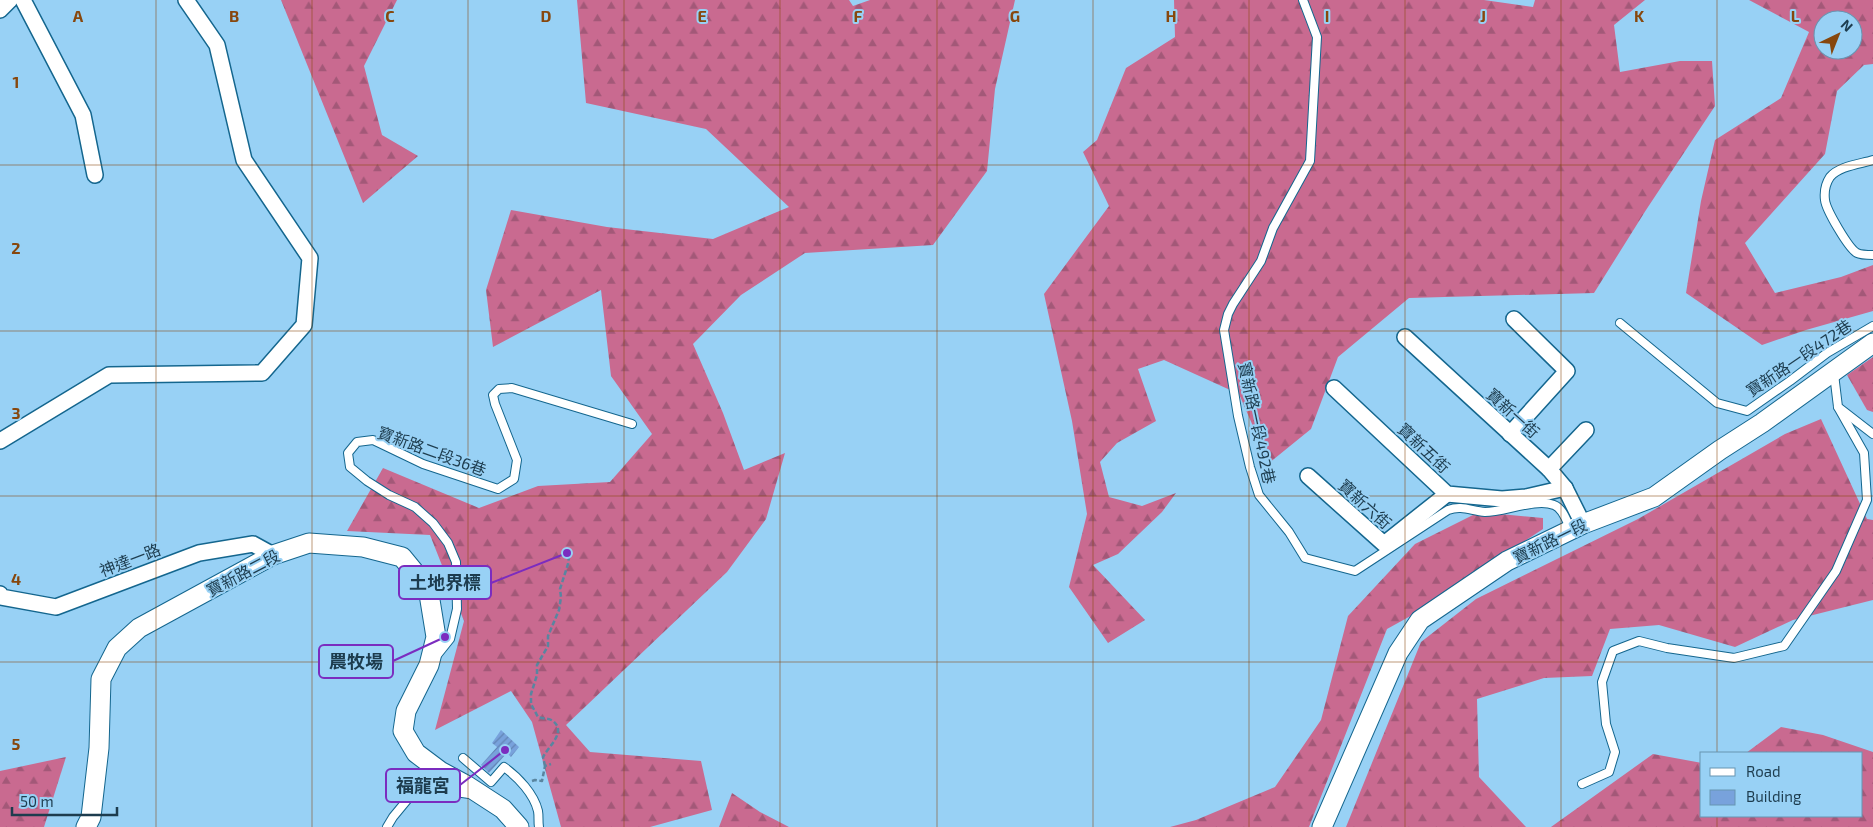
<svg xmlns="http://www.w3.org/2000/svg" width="1873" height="827" font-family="'Exo 2','Noto Sans TC',sans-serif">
<defs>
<pattern id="forest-firs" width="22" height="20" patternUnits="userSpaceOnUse" patternTransform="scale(1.25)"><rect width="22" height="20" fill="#c96a90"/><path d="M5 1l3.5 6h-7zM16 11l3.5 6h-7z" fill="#a35878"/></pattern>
<pattern id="building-hatch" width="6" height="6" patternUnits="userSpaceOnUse" patternTransform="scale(1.25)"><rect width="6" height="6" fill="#78a2dc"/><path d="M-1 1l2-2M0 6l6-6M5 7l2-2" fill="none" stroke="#6285b5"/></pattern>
</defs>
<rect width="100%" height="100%" fill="#98d1f5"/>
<g fill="url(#forest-firs)" fill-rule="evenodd">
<path d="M281,0H397L364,66L382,135L418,156L363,203Z"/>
<path d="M577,0H849L853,6L870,0H1015L995,89L987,171L933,245L805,253L741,295L693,344L723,413L744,470L785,453L766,519L727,572L566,725L590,752L701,761L712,810L650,827H561L532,722L511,691L435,730L464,621L430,535L347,531L383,468L479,508L538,486L610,482L652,434L611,376L601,290L493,347L486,290L511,210L607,227L713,239L789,207L706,129L586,103Z"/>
<path d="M1174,0H1484L1533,7L1535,0H1645L1614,25L1620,72L1680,61H1712L1715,106L1646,210L1594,293L1409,298L1338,357L1311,429L1269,463L1239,394L1164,360L1138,369L1156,421L1117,443L1100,462L1109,497L1142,506L1176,493L1162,512L1118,554L1093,565L1145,620L1108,643L1069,587L1087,514L1072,421L1044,294L1109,206L1083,152L1097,140L1126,68L1175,37Z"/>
<path d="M1749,0H1873V64L1864,65L1837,91L1825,154L1745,243L1775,293L1841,277L1873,265V311L1806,330L1762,345L1686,293L1701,201L1715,140L1781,98L1809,32ZM1823,20H1853V50H1823Z"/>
<path d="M1873,357V412L1867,410L1847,375Z"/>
<path d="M1821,419L1867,519L1873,520V600L1793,620L1735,647L1659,625L1610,629L1592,676L1544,678L1477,699L1479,777L1526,827H1346L1421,642L1476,599L1638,519L1785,434Z"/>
<path d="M1479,512L1543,518V529L1416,613L1387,629L1309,827H1170L1196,820L1275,787L1321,720L1348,616L1415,544Z"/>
<path d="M1781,727L1823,735L1873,752V827H1551L1653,754L1702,763V816H1862V753H1746Z"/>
<path d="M66,757L44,827H0V771Z"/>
<path d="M732,793L760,812L789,827H719Z"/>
</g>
<path fill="url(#building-hatch)" d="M501,730L519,747L511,757L507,753L489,773L481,765L497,747L492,743Z"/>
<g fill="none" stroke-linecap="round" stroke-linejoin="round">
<g stroke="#14668e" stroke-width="10">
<g id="service">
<path d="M1303,0L1317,37L1310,161L1273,228L1261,261L1233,304L1228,314L1224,330L1238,416L1250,467L1259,495L1289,532L1305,558L1355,571L1448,510C1462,505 1471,511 1485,512C1504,512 1536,498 1554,505C1563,508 1567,522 1571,530"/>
<path d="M1873,160C1860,164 1839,166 1830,177C1826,183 1824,192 1825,200C1826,210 1849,249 1857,253C1861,255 1869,255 1873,255"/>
<path d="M1620,323L1717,403L1747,411L1790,381L1827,353L1873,326"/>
<path d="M1834,374L1838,407L1873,434"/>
<path d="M438,654L450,639L457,609L456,562L448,543L433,523L415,507L389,495L367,481L350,467L348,453L357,442L373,440L423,464L498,489L514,479L517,460L495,404L493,395L499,389L512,388L632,424"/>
<path d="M463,758L491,782L504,767C518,777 534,794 538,811C539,816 538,822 539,827"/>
<path d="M1582,784L1609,772L1615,752L1606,724L1602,682L1613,651L1639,641L1667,648L1734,658L1784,646L1836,571L1867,500L1864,453L1838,407"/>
<path d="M387,827L393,817L412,794L442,790L469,794"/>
</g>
</g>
<g stroke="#14668e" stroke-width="18">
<g id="minor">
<path d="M23,0L83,115L95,175"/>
<path d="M0,10L10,0"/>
<path d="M1405,337L1549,469L1565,488L1583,524"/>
<path d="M1334,388L1447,494L1502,499L1526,497L1565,488"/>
<path d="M1510,434L1567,371L1514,319"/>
<path d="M0,441L109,375L262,373L304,325L310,258L244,160L217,45L186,0"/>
<path d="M1549,469L1586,430"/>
<path d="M1308,476L1384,544L1447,494"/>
<path d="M0,594L1,597L56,607L199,553L253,544L273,555"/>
</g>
</g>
<g stroke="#14668e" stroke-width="21">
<g id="tertiary">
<path d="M86,827L91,817L99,748L101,679L117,648L139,628L273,555L309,543L363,547L402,557L420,579L429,594L436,637L429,665L406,711L403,731L416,753L440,771L466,785L503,809L519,827"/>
<path d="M1322,827L1398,653L1420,620L1507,561L1583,524L1654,497L1720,450L1762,423L1873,343"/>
</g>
</g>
<g stroke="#5985a0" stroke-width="2.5" stroke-dasharray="5 2.5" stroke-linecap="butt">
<path d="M545,766L543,757C548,747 567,732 553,721C549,718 543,719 538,717L531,704V694L537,675V665L548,646V636L559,610L561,597L560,589L568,564L570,550"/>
<path d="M532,781L535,780L542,781L545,766L551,764"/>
</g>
<use href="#service" stroke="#fff" stroke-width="8"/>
<use href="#minor" stroke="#fff" stroke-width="15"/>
<use href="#tertiary" stroke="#fff" stroke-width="19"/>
</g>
<path fill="none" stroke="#87470d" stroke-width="1" stroke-opacity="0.55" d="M156,0V827M312,0V827M468,0V827M624,0V827M780,0V827M937,0V827M1093,0V827M1249,0V827M1405,0V827M1561,0V827M1717,0V753M0,165H1873M0,331H1873M0,496H1873M0,662H1873M1717,816V827"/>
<g text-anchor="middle" stroke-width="4" stroke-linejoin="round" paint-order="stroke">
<g font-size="16" fill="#1d3c4e" stroke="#98d1f5">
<text transform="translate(1799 358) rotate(-34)" y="6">寶新路一段472巷</text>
<text transform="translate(1513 413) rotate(42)" y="6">寶新一街</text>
<text transform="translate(1257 423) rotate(78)" y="6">寶新路一段492巷</text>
<text transform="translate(1424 448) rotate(43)" y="6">寶新五街</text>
<text transform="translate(432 451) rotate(20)" y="6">寶新路二段36巷</text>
<text transform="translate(1365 504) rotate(42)" y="6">寶新六街</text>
<text transform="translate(1550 541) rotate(-26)" y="6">寶新路一段</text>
<text transform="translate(130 560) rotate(-21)" y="6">神達一路</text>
<text transform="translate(243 573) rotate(-28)" y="6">寶新路二段</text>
</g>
</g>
<g font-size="16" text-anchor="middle" font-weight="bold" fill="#87470d" stroke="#98d1f5" stroke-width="4" stroke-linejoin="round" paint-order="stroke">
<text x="78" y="22">A</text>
<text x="234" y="22">B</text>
<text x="390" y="22">C</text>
<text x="546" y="22">D</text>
<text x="702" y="22">E</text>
<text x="858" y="22">F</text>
<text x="1015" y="22">G</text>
<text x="1171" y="22">H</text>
<text x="1327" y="22">I</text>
<text x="1483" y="22">J</text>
<text x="1639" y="22">K</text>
<text x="1795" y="22">L</text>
<text x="16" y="88">1</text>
<text x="16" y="254">2</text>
<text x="16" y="419">3</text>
<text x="16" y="585">4</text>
<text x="16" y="750">5</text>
</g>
<path fill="none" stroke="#7b2cbf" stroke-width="2" d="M567 553L491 583M445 637L393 661M505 750L460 785"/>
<g fill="#7b2cbf" stroke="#98d1f5" stroke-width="2">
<circle cx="567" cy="553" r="5"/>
<circle cx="445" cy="637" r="5"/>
<circle cx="505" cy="750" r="5"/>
</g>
<g fill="#98d1f5" stroke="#7b2cbf" stroke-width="2">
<rect x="399" y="566" width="92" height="33" rx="5"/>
<rect x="319" y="645" width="74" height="33" rx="5"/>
<rect x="386" y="769" width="74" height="33" rx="5"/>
</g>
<g font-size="18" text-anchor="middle" font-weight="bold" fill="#1d3c4e">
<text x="445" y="589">土地界標</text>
<text x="356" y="668">農牧場</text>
<text x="423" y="792">福龍宮</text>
</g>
<rect x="1700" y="752" width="162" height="65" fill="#98d1f5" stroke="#6795b2"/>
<rect x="1710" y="768" width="25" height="8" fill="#ffffff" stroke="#6795b2"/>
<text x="1746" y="777" font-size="15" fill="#1d3c4e">Road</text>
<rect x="1710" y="790" width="25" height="15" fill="#78a2dc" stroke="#6795b2"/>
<text x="1746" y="802" font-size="15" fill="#1d3c4e">Building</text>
<g transform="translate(1838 35) rotate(43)"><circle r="24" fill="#98d1f5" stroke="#6795b2"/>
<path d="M0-4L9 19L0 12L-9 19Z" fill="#87470d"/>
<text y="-8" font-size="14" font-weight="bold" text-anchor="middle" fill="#1d3c4e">N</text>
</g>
<path d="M12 807v8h105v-8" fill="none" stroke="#1d3c4e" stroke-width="2.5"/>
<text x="20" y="807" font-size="15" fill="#1d3c4e" stroke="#98d1f5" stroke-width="4" paint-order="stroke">50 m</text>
</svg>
